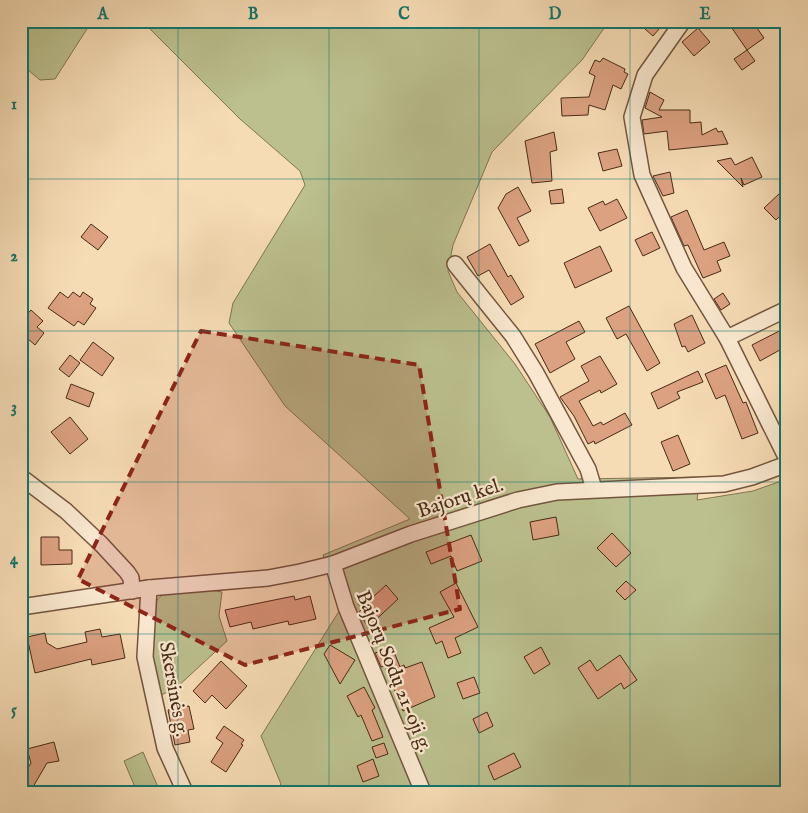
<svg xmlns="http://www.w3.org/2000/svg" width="808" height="813" font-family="'IM FELL English',serif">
<rect width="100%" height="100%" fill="#f6dcb5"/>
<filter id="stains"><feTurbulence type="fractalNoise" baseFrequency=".004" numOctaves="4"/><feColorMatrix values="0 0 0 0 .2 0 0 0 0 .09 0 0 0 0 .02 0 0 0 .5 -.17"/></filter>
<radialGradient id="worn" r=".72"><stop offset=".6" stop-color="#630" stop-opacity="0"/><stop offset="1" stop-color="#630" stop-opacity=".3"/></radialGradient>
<g fill="#bbc08e" stroke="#827552">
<path d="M21,21H92L55,79L40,80L21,64Z"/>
<path d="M142,21H609L582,60L492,152L453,245L448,271L457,292L515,364L550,417L578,479L700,477L697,500L753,491L787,479V792H274L281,784L261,736L341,608L323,555L410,519L285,406L229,323L233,303L305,185L300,171L240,119Z"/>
<path d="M204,589L222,592L219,616L227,641L176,688L159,696C156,677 142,607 162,595C173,589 192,590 204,589Z"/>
<path d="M143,752L160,792H137L124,761Z"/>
</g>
<g fill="#dca181" stroke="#482a16">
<path d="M636,21H666L653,36Z"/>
<path d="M727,21H752L764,38L747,50Z"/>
<path d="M698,28L710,42L694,56L682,42Z"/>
<path d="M747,50L755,61L742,70L734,59Z"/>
<path d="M603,58L625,69L624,72L628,74L621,89L613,85L605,110L589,105L588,115L562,116L561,98L589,97L595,76L589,73L595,60L600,62Z"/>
<path d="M650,92L664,100L659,110H690V123L701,122L702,135L716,128L718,132L722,131L728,144L669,150L667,131L644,134L642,120L662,117L645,108Z"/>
<path d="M554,132L557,150L550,152L552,181L532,183L525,141Z"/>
<path d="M617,149L622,166L603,171L598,153Z"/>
<path d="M752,157L762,177L744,185L741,178L743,187L717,161L731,158L735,165Z"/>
<path d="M670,172L674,193L663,196L653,176Z"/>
<path d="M518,187L531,211L517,218L529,241L519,246L498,208L506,194Z"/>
<path d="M562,189L564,203L551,204L549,191Z"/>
<path d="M781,192L787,198V209L776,220L764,208Z"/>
<path d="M617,199L627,218L600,231L588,208L603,201L605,205Z"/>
<path d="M687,210L704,250L724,242L730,256L717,261L721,271L703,278L688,245L684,246L671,217Z"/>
<path d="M91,224L108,237L98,250L81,237Z"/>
<path d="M652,232L660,248L643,256L635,240Z"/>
<path d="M490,244L508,277L511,275L524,297L511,305L489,270L478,276L467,257Z"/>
<path d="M600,246L612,271L575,288L564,263Z"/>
<path d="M60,292L68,298L73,292L80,297L83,292L93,299L90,304L96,308L84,325L78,321L74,326L48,308Z"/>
<path d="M723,293L730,304L721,310L714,299Z"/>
<path d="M629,306L660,363L647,371L626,334L617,339L606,318Z"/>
<path d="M31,310L43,321L37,327L44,333L35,345L27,338L21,345V321Z"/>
<path d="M692,315L705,343L688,352L685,346L682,347L674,324Z"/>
<path d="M579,321L585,332L566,342L575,359L550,373L535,344Z"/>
<path d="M787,327V346L760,361L752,345Z"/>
<path d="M93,342L114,358L102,376L80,360Z"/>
<path d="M70,355L80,363L69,377L59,369Z"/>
<path d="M600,356L617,384L601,393L600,390L579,401L593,426L601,422L603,425L625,413L632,425L595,444L594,441L588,444L574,416L560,397L589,381L581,366Z"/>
<path d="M726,365L743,403L746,402L758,433L742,439L725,395L716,399L705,374Z"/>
<path d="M698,371L703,382L677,392L680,398L658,409L651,393Z"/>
<path d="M71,384L94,393L89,407L66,398Z"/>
<path d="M70,417L88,439L70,454L51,432Z"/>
<path d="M678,435L690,464L673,471L661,442Z"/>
<path d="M556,517L559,535L533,540L530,522Z"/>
<path d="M612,533L631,553L616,567L597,548Z"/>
<path d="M471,535L482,561L457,571L451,556L431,564L426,552Z"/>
<path d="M41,537H59V550H72V564L41,565Z"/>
<path d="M626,581L636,590L625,600L616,591Z"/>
<path d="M456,583L478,627L455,638L461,653L448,658L442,641L436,644L429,628L454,617L440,592Z"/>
<path d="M386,585L398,599L368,627L359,612L363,608L358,604L367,593L373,597Z"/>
<path d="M294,596L295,600L310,596L316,619L289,625L288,621L253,629L251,622L230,627L225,610Z"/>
<path d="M100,629L102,637L120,634L125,658L92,665L91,659L35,673L27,637L45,633L47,643L57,649L87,642L85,632Z"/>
<path d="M330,645L355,660L340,684L324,654Z"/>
<path d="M392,647L400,667L404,665L405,668L422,662L435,697L403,711L385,666L381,667L375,653Z"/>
<path d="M541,647L550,664L534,674L524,657Z"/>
<path d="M620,655L637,680L624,689L621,683L598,699L578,668L590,660L597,671Z"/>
<path d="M221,661L247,686L226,709L212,695L205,703L193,691Z"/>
<path d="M474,677L480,693L463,699L457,683Z"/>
<path d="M364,687L375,708L372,710L383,737L372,741L361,715L358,717L347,696Z"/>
<path d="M189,706L194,729L188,730L190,742L175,745L168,710Z"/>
<path d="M487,712L493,726L479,733L473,719Z"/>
<path d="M224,726L244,740L241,744L243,745L226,772L211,762L223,743L216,738Z"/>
<path d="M54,742L59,761L47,763L30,792H21V779L31,763L27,749Z"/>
<path d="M384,743L388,754L376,758L372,747Z"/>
<path d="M514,753L521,767L494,780L488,766Z"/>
<path d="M373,759L379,776L363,782L357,766Z"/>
</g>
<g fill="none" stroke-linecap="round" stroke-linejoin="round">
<g stroke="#74563e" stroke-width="18">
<g id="street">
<path d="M683,21L645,75L632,117L642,175L684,268L727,338L787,459"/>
<path d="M455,264L513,336L536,373L588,469L594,489"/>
<path d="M727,338L787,309"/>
<path d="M21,477L66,511L101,544L127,572L131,578L132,591"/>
<path d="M333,564L346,607L423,792"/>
<path d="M149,588L145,657L165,748L185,792"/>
<path d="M21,607L149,588L268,578L300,572L333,564L411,534L518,500L557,492L724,484L752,477L787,464"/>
</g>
</g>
<use href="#street" stroke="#f9e8cf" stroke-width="15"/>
</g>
<path fill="#8f2418" fill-opacity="0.2" stroke="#8f2418" stroke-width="4" stroke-dasharray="10 6" stroke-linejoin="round" d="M201,331L419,365L460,609L245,665L78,579Z"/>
<path fill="none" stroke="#0f766e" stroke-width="1" stroke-opacity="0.55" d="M178,21V792M329,21V792M479,21V792M630,21V792M21,179H787M21,331H787M21,482H787M21,634H787"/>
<g text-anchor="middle" stroke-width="4.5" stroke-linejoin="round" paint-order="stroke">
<g font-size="20" fill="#482a16" stroke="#f9e8cf">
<text transform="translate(460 497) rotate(-18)" y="7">Bajorų kel.</text>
<text transform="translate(395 671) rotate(68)" y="7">Bajorų Sodų 21-oji g.</text>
<text transform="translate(175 689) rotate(80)" y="7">Skersinės g.</text>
</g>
</g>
<rect width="808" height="813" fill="none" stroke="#f6dcb5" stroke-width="55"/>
<rect x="28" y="28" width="752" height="758" fill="none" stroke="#0f766e" stroke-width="2"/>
<g font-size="16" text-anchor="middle" font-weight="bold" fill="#0f766e">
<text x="103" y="19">A</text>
<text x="253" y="19">B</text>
<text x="404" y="19">C</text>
<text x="555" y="19">D</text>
<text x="705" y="19">E</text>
<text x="14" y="109">1</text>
<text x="14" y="261">2</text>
<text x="14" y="412">3</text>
<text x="14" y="564">4</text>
<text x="14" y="715">5</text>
</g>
<rect width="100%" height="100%" filter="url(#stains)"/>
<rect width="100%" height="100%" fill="url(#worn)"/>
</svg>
